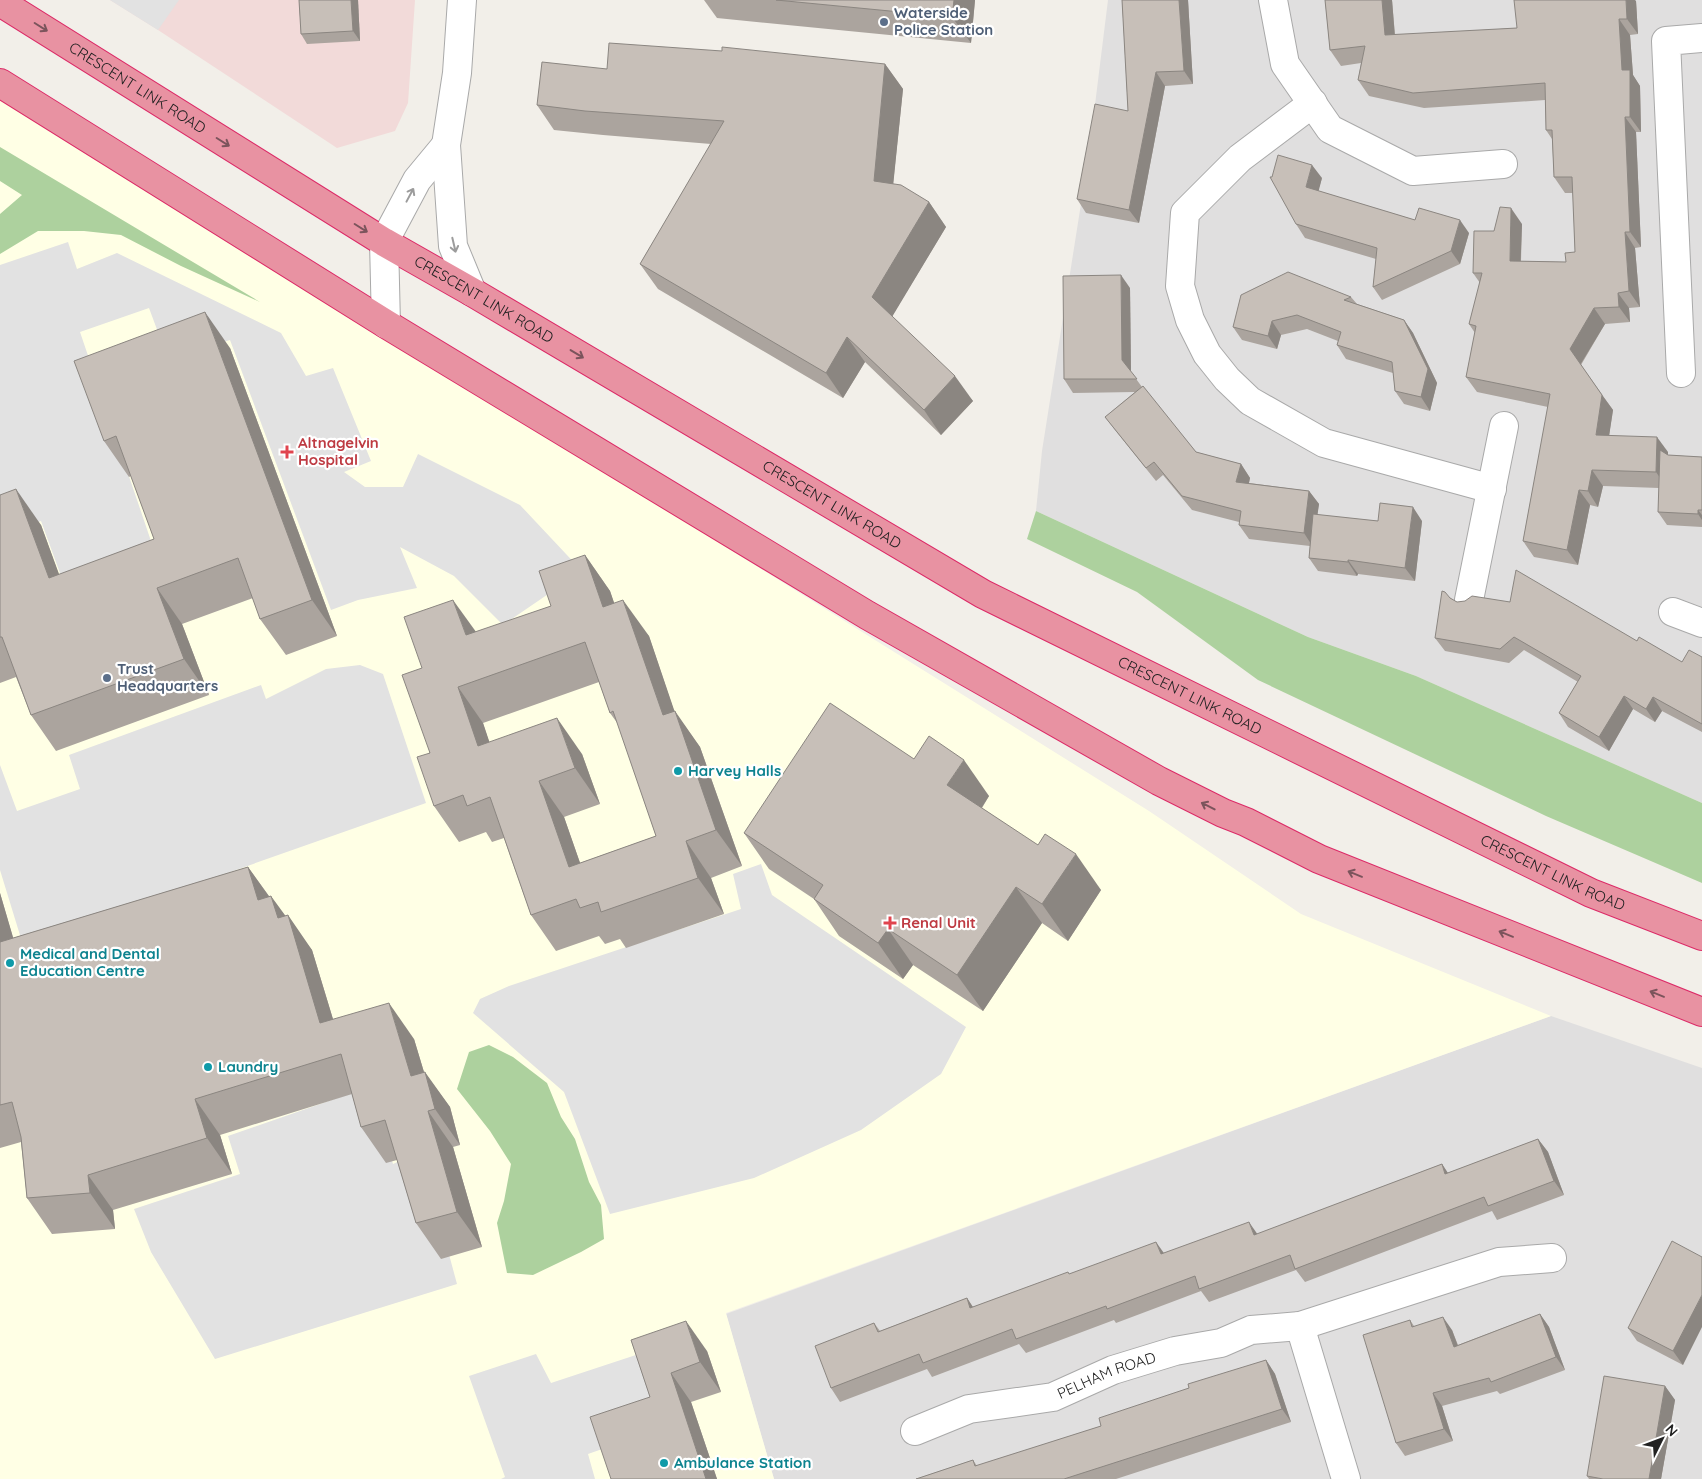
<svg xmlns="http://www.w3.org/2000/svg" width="1702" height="1479" font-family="Quicksand,sans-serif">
<rect width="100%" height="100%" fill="#f2efe9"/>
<g fill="#e0dfdf">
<path d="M1108,0H1702V803L1416,676L1308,637L1036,511L1042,451L1089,153Z"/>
<path d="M1551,1016L1702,1068V1479H774L726,1314Z"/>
</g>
<path fill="#f2dad9" d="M110,0H415L408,103L395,131L337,148L158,30Z"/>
<path fill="#ffffe5" d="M0,94L1149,811L1301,914L1551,1016L726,1313L774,1479H0Z"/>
<g fill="#add19e">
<path d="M0,147L260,302L181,266L121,235L84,231H38L0,254V214L22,195L0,181Z"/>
<path d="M1036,511L1308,637L1416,676L1702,803V883L1546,816L1258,680L1137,592L1027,539Z"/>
<path d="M489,1045L513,1057L547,1083L561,1117L575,1139L589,1182L601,1205L604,1239L581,1252L533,1275L507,1273L497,1223L504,1201L511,1164L490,1131L457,1089L469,1052Z"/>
</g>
<g fill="#e2e2e2">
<path d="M110,0H179L158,30Z"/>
<path d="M68,242L77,269L117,253L281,333L306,376L333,368L371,461L344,472L365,487H403L418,454L520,505L582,571L503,625L454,576L400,547L417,588L358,600L331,610L230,340L168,359L149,308L80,332L152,544L72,606L41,521L1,536L0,532V265Z"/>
<path d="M360,665L383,674L426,803L23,945L0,870V765L17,811L80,789L69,755L261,685L266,699L326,669Z"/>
<path d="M761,864L772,895L966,1027L941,1074L861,1130L754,1178L610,1214L564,1092L473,1013L480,999L509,986L741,909L733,874Z"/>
<path d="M369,1087L393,1164L421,1151L457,1284L215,1359L151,1252L134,1209L240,1174L228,1136Z"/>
<path d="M645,1352L668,1426L588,1454L595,1479H501L505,1477L469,1376L536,1354L551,1383Z"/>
</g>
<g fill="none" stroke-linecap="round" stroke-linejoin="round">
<g stroke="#a9a9a9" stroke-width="30">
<g id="street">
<path d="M462,0L457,73L446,145L453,246L472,292"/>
<path d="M1273,0L1285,64L1330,129L1413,171L1503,164"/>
<path d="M1313,103L1240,158L1185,213L1180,286L1190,320L1207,354L1227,379L1250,401L1324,443L1492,489"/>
<path d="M386,324L384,242L417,180L446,145"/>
<path d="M1681,373L1666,41L1702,38"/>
<path d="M1469,600L1504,426"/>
<path d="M1673,612L1702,623"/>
<path d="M1300,1326L1346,1479"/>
<path id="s1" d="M915,1431L969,1409L1053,1397L1113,1370L1175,1351L1221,1343L1251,1330L1300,1326L1499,1262L1552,1258"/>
</g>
</g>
<g stroke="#dc2a67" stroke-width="30">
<g id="highway">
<path id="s2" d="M0,2L384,242L472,292L983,594L1591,893L1702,936"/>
<path d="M0,83L386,324L867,615L1159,781L1223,813L1246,822L1319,859L1702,1012"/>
</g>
</g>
<use href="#street" stroke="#fff" stroke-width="28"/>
<use href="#highway" stroke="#e892a2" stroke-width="28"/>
</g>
<g fill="#aba49e" fill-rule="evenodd">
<path d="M299,0H358L360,41L307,44L301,34Z"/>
<path d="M704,0H975L971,43L717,18Z"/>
<path d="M1122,0H1188L1193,84L1165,86L1139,223L1086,213L1077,199L1128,111Z"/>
<path d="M1325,0H1392L1395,35L1517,28L1636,1L1638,34L1630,35L1633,75L1640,86L1641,132H1636L1641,247L1635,248L1640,307L1629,308L1630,322L1605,324L1581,365L1613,410L1609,435L1668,452V455L1702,457V527L1667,525L1658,512L1659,488L1603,486L1598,507L1590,505L1578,565L1534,557L1523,541L1548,407L1477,392L1466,377L1475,333L1469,324L1480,283L1473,273L1494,231L1522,224L1521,261L1566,262L1575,252L1573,193H1565L1554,177L1552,139L1546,130L1545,100L1424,108L1369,96L1358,80L1361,63L1341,66L1330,50Z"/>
<path d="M885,64L903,89L893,184L929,202L946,227L892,316L973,401L941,435L865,362L843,398L658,289L640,264L711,144L603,135L554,130L537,105L607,69Z"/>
<path d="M1322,178L1318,191L1415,220L1469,233L1460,264L1382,300L1373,287L1376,259L1305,238L1296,224Z"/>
<path d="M1130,288L1131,372L1142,387L1196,452L1241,464L1250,478L1249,483L1309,491L1319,504L1317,515L1378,521H1422L1415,581L1358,574L1357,576L1318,571L1309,558L1310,546L1249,539L1239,525V522L1192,510L1163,475L1156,481L1115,430L1105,417L1135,392L1073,393L1064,379Z"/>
<path d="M1351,297L1357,304L1404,320L1413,333L1437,383L1430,411L1404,404L1395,391L1393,373L1346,359L1337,345L1338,341L1307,329L1281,335L1277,349L1242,340L1233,327Z"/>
<path d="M230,348L337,636L286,655L260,619L253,598L182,624L209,695L56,751L31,715L16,677L0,683V495L41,525L59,575L154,539L131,476L129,477L104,441Z"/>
<path d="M585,555L610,591L614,603L649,636L674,711L700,747L742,866L711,878L724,914L626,948L620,939L605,944L599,936L556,951L531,915L504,838L492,842L486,832L459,842L434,806L422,668L476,632L551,606ZM599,682L610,713L618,724L656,836L580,863L564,817L600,804L582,754L489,742L483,723Z"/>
<path d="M1450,598L1457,602L1637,641L1682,662L1702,657V732L1662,711L1655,722L1633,709L1609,751L1568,727L1559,713L1578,682L1524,650L1509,663L1445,651L1435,638Z"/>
<path d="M914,759L989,796L982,808L1101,890L1068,941L1042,923L983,1011L913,965L903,979L839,936L814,899L769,869L744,833Z"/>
<path d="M248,867L269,896L312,950L333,1019L414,1039L424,1072L450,1107L460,1145L453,1147L482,1247L441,1259L416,1223L397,1160L386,1163L361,1127L352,1094L220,1135L232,1174L113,1210L115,1229L52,1234L27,1198L21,1142L0,1148V893L13,938Z"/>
<path d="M1538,1139L1548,1152L1564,1195L1497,1220L1492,1211L1305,1282L1296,1270L1209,1302L1201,1291L1116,1323L1114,1320L1026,1353L1019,1344L932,1377L927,1369L840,1402L831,1388L874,1323L880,1331L967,1298L973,1307L1069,1274L1164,1253L1258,1234L1442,1164L1448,1173Z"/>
<path d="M1702,1257L1683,1365L1637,1341L1628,1328Z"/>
<path d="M1540,1314L1549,1327L1565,1370L1500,1394L1497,1391L1442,1406L1453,1441L1405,1456L1396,1443L1410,1320L1414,1326L1452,1330L1458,1345Z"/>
<path d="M631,1340L707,1351L721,1392L691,1402L717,1479H611L650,1397Z"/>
<path d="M1266,1360L1275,1374L1291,1422L1116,1479H916L973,1460L977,1466L1101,1426L1189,1388Z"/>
<path d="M1665,1386L1675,1400L1661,1479H1589L1587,1476Z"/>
</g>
<g fill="#8b8681">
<path d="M351,0H358L360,41L353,31Z"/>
<path d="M954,0H975L971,43L952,17Z"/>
<path d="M1179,0H1188L1193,84L1184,71Z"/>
<path d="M1382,0H1392L1396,51L1385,35Z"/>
<path d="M1626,0H1635L1636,1L1638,34L1627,19Z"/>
<path d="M1619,19L1630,35L1633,75L1640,86L1641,132L1630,117L1622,70Z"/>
<path d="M885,64L903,89L891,206L874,181Z"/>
<path d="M1156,72L1165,86L1139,223L1129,210Z"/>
<path d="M1625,117L1636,132L1641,247L1630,232Z"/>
<path d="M1312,165L1322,178L1316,201L1306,187Z"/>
<path d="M929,202L946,227L889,322L872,297Z"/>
<path d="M1511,208L1522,224L1520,276L1510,261Z"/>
<path d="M1460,220L1469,233L1460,264L1451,251Z"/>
<path d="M1625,232L1635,248L1640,307L1629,291Z"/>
<path d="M1121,275L1130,288L1131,374L1122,360Z"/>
<path d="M1618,293L1629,308L1630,322L1619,307Z"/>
<path d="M1594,308L1605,324L1580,365L1570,349Z"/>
<path d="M205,312L230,348L337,636L312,600Z"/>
<path d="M1404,320L1413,333L1437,383L1430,411L1421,397Z"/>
<path d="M1272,321L1281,335L1277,349L1268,336Z"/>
<path d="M847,337L865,362L843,398L826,373Z"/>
<path d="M955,376L973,401L941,435L924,410Z"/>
<path d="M1602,395L1613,410L1607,450L1596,435Z"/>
<path d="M1657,437L1668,452L1667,488L1656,472Z"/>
<path d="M1241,464L1250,478L1246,495L1236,482Z"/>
<path d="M1592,470L1603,486L1598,507L1588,491Z"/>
<path d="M16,489L41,525L74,615L49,578Z"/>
<path d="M1579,490L1590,505L1578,565L1567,550Z"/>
<path d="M1309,491L1319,504L1313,547L1304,533Z"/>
<path d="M1413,507L1422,521L1415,581L1405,568Z"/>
<path d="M1698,510L1702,515V520L1698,514Z"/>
<path d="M585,555L610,591L628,643L603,607Z"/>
<path d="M1348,560L1358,574L1357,576L1348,562Z"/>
<path d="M157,588L182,624L209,695L184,659Z"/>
<path d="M453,600L479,636L466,635Z"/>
<path d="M623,600L649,636L688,751L663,715Z"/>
<path d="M458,687L483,723L503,782L478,746Z"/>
<path d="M1624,696L1633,709L1609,751L1599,737Z"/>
<path d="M1653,697L1662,711L1655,722L1646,709Z"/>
<path d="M675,711L700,747L742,866L716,830Z"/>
<path d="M557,718L582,754L600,804L575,768Z"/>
<path d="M964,760L989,796L973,821L947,785Z"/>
<path d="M539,781L564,817L594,903L569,867Z"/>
<path d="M686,841L711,878L724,914L698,878Z"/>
<path d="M1076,854L1101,890L1068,941L1042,904Z"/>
<path d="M248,867L273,902L271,896L290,922L288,915L312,950L345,1059L320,1023L258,900Z"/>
<path d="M1016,887L1042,923L983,1011L957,975Z"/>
<path d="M0,893L25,978L0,942Z"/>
<path d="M888,929L913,965L903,979L878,943Z"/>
<path d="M389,1003L414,1039L435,1109L411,1076Z"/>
<path d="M425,1072L450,1107L460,1145L435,1109Z"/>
<path d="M195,1099L220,1135L232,1174L207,1138Z"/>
<path d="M428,1111L453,1147L482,1247L457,1212Z"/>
<path d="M1538,1139L1548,1152L1564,1195L1554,1181Z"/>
<path d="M1442,1164L1451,1178L1445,1174Z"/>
<path d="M88,1175L113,1210L115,1229L90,1193Z"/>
<path d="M1249,1222L1258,1235H1254Z"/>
<path d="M1156,1242L1166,1256L1161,1254Z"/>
<path d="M1702,1295V1327L1683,1365L1673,1351Z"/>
<path d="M967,1298L976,1312L970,1308Z"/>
<path d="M1540,1314L1549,1327L1565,1370L1556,1357Z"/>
<path d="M1443,1317L1452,1330L1463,1360L1454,1347Z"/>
<path d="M686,1321L707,1351L721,1392L700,1362Z"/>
<path d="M1266,1360L1275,1374L1291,1422L1282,1409Z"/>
<path d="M671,1373L691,1402L717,1479H706Z"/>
<path d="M1665,1386L1675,1400L1661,1479H1649Z"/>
<path d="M1433,1393L1442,1406L1453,1441L1444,1429Z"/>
</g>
<g fill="#c7bfb8" stroke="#8b8681" fill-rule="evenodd">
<path d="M299,0H351L353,31L301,34Z"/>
<path d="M776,0H954L952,17Z"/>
<path d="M1122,0H1179L1184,71L1156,72L1129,210L1077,199L1095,104L1128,111Z"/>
<path d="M1325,0H1382L1385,35L1517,28L1514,0H1626L1627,19H1619L1622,70H1630V117H1625L1630,232H1625L1629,291L1618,293L1619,307L1594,308L1570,349L1602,395L1596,435L1657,437L1656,472L1592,470L1588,491L1579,490L1567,550L1523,541L1550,394L1466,377L1476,326L1469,324L1482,273H1473L1474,231H1494L1500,207L1511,208L1510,261L1566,262L1565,253L1575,252L1572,177H1554L1552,130H1546L1545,83L1413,93L1358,80L1365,46L1330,50Z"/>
<path d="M609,43L722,51V47L885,64L874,181L901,185L929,202L872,297L955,376L924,410L847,337L826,373L640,264L724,121L585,111L537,105L542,62L607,69Z"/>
<path d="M1278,155L1312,165L1306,187L1415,220L1419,208L1460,220L1451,251L1373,287L1377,248L1296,224L1270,177H1272Z"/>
<path d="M1288,272L1351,297L1344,300L1404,320L1428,369L1421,397L1395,391L1392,362L1337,345L1341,332L1297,315L1272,321L1268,336L1233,327L1241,295Z"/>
<path d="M1121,275L1122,360L1137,379H1064L1063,276Z"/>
<path d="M205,312L312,600L260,619L238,558L157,588L184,659L31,715L2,637H0V495L16,489L49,578L154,539L116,436L104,441L74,361Z"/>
<path d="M1143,386L1196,452L1241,464L1236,482L1309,491L1304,533L1239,525L1241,511L1182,496L1154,462L1146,468L1105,417Z"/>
<path d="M1660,450L1668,455L1702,457V510H1698V514L1658,512Z"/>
<path d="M1380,503L1413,507L1405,568L1348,560V562L1309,558L1313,514L1378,521Z"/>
<path d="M585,555L603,607L623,600L663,715L675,711L716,830L686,841L698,878L601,912L598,902L580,908L576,899L531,915L490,797L467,806L463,795L434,806L417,757L430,753L402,675L422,668L404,617L453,600L466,635L551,606L539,571ZM585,642L610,713L613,711L656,836L569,867L539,781L575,768L557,718L478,746L458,687Z"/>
<path d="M1516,570L1637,641L1639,637L1682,662L1689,650L1702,657V724L1653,697L1646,709L1624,696L1599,737L1559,713L1581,676L1514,637L1500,649L1435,638L1442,591L1445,592L1450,598L1457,602L1465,601L1472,596L1510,602Z"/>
<path d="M830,703L914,759L929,736L964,760L947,785L1038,845L1045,834L1076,854L1042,904L1016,887L957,975L888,929L878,943L814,899L823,885L744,833Z"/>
<path d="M248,867L258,900L271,896L278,918L288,915L320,1023L389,1003L411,1076L425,1072L435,1109L428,1111L457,1212L416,1223L385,1120L361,1127L341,1054L195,1099L207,1138L88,1175L90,1193L27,1198L21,1137L12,1102L0,1105V942Z"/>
<path d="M1538,1139L1554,1181L1488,1206L1484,1197L1295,1269L1290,1255L1199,1289L1195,1276L1107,1309L1106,1306L1016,1339L1012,1329L923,1363L919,1354L831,1388L815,1346L874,1323L878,1332L967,1298L970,1308L1068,1272L1069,1274L1156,1242L1161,1254L1249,1222L1254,1235L1442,1164L1445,1174Z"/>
<path d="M1672,1241L1702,1257V1295L1673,1351L1628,1328Z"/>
<path d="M1540,1314L1556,1357L1491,1382L1489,1378L1433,1393L1444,1429L1396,1443L1363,1335L1410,1320L1412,1327L1443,1317L1454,1347Z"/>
<path d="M686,1321L700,1362L671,1373L706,1479H611L590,1417L650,1397L631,1340Z"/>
<path d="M1266,1360L1282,1409L1064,1479H916L973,1460L975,1466L1101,1426L1099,1418L1189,1388L1188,1384Z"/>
<path d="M1604,1376L1665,1386L1649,1479H1603L1587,1476Z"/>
</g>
<defs><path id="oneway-shaft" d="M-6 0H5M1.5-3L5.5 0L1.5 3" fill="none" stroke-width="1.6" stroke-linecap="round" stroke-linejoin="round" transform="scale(1.25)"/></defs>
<g stroke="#7b545c">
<use href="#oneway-shaft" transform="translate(41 27) rotate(32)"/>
<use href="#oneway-shaft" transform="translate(223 142) rotate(32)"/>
<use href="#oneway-shaft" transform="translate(361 228) rotate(32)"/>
<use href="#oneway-shaft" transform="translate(577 354) rotate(31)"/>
<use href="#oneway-shaft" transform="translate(1208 806) rotate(-153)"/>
<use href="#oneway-shaft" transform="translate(1355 874) rotate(-158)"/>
<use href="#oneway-shaft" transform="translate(1506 934) rotate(-158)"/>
<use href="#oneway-shaft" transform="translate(1657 994) rotate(-158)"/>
</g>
<g stroke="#9c9c9c">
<use href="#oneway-shaft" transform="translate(410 195) rotate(-62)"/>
<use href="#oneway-shaft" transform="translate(454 245) rotate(77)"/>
</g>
<g fill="#5c6f8a" stroke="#fff" stroke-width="2">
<circle cx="884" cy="22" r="5"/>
<circle cx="107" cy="678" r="5"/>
</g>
<g fill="#e0444e" stroke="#fff" stroke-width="2">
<path d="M284.5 444.5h5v5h5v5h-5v5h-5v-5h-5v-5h5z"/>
<path d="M887.5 915.5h5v5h5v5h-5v5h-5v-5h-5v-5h5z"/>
</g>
<g fill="#0f9aa8" stroke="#fff" stroke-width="2">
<circle cx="678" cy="771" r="5"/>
<circle cx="10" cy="963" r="5"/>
<circle cx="208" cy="1067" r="5"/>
<circle cx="664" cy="1463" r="5"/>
</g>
<g text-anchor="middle" stroke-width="4.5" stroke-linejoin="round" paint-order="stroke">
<g font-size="15" font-weight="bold" fill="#4e5e75" stroke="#fff" text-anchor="start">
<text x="894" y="18">Waterside<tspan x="894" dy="17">Police Station</tspan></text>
<text x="117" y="674">Trust<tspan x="117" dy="17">Headquarters</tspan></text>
</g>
<g font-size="15" fill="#222" stroke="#fff">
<text dy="5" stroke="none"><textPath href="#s2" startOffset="162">CRESCENT LINK ROAD</textPath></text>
<text dy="5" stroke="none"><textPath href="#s2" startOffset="568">CRESCENT LINK ROAD</textPath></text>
<text dy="5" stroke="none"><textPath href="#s2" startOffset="972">CRESCENT LINK ROAD</textPath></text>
<text dy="5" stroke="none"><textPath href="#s2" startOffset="1378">CRESCENT LINK ROAD</textPath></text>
<text dy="5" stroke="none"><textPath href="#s2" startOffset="1782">CRESCENT LINK ROAD</textPath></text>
<text dy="5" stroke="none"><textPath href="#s1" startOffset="201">PELHAM ROAD</textPath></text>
</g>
<g font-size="15" font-weight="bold" fill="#be3a42" stroke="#fff" text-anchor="start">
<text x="298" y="448">Altnagelvin<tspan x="298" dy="17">Hospital</tspan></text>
<text x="901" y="928">Renal Unit</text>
</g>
<g font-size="15" font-weight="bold" fill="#0d838f" stroke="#fff" text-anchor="start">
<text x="688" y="776">Harvey Halls</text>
<text x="20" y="959">Medical and Dental<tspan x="20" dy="17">Education Centre</tspan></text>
<text x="218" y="1072">Laundry</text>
<text x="674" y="1468">Ambulance Station</text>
</g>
</g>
<g transform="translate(1662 1439) rotate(48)" stroke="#ffffff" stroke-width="4" paint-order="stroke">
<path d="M0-4L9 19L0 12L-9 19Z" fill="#222222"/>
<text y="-8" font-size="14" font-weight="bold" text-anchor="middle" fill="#222222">N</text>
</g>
</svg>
